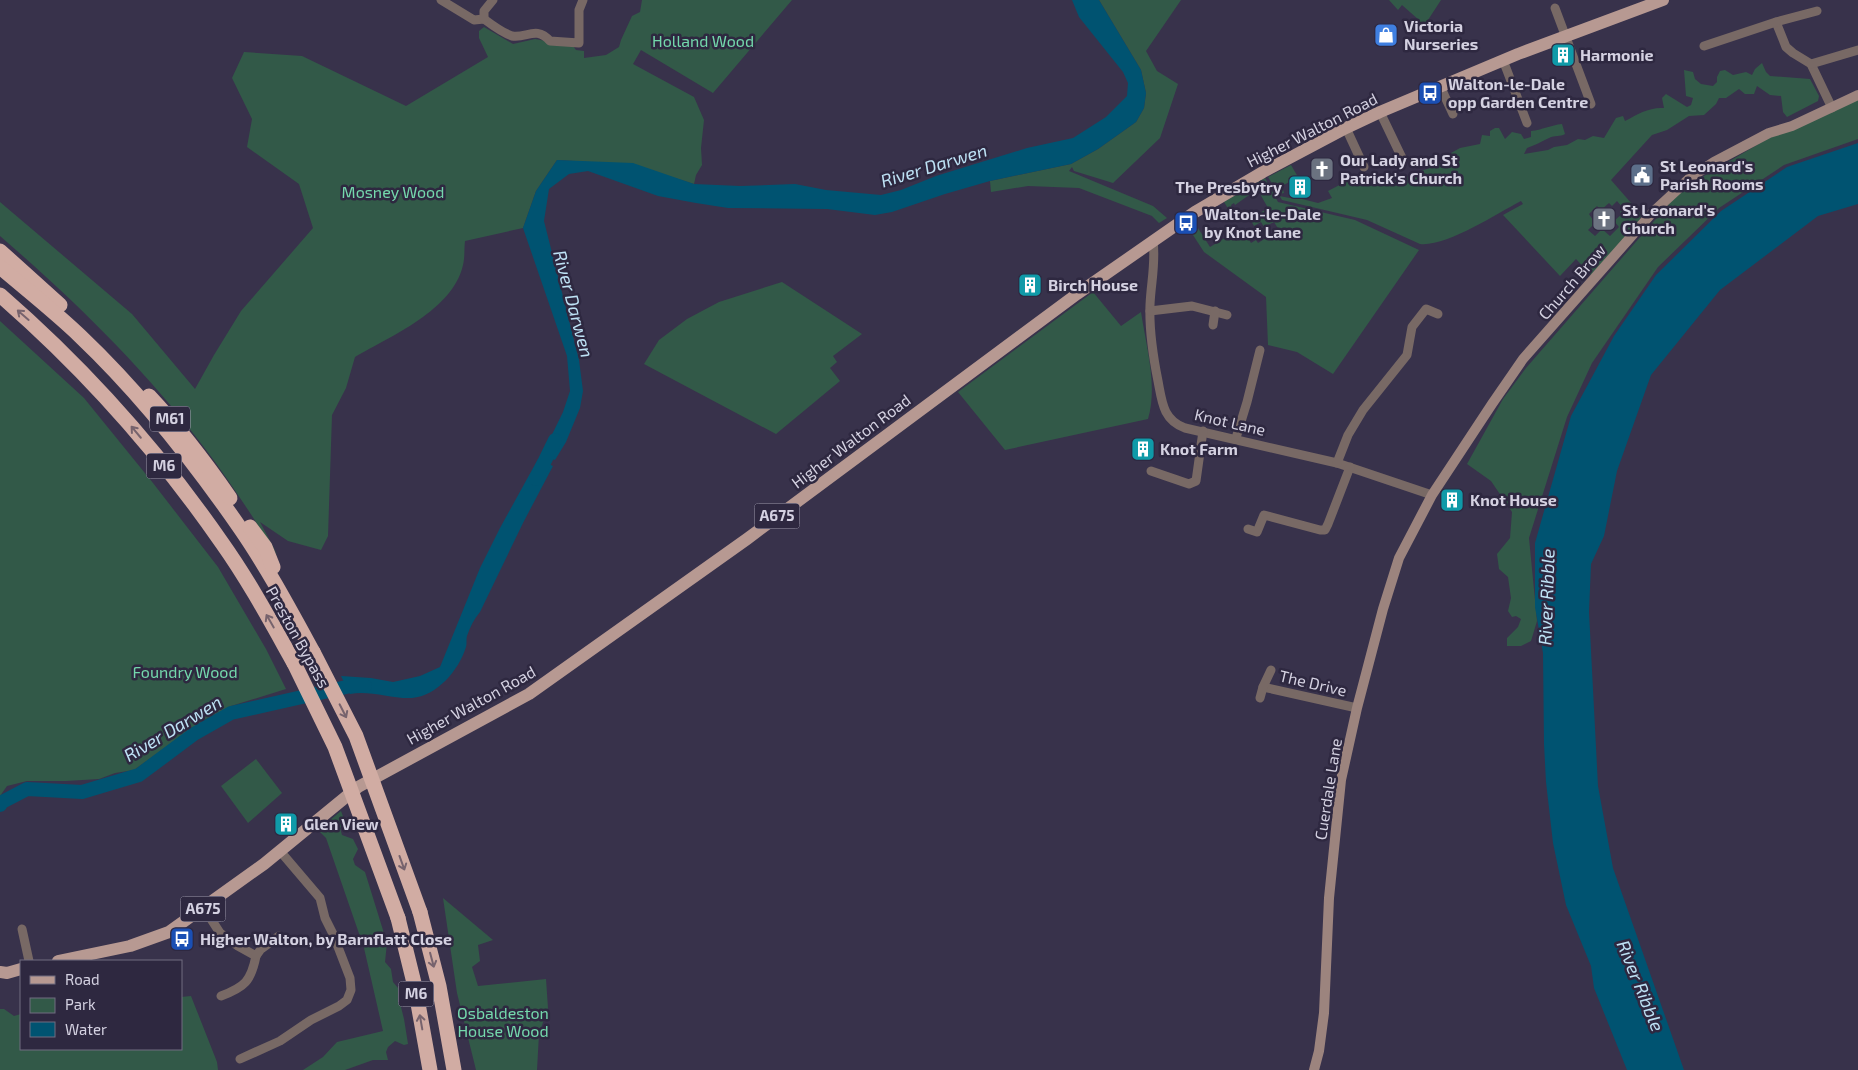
<svg xmlns="http://www.w3.org/2000/svg" width="1858" height="1070" font-family="'Exo 2',sans-serif">
<rect width="100%" height="100%" fill="#38324b"/>
<g fill="#325948" fill-rule="evenodd">
<path d="M642,0H792L713,93L641,50L633,64L694,97L704,120L701,148L702,165L696,175L694,184C650,169 604,162 557,160L536,191L523,228L465,241C464,249 465,257 463,265C453,310 391,336 355,357L346,388L332,415L328,536L321,550L288,541L260,522L278,556C254,519 230,481 203,446C144,368 74,300 0,236V202L132,314L195,389L214,355L241,311L313,228L299,184L247,147L252,119L232,78L244,52L302,56L406,106L488,57L479,38V31L484,27L513,44L535,39L573,46L576,50L584,51V58L606,55L619,47L621,40L632,16L640,12Z"/>
<path d="M1099,0H1181L1146,51L1157,71L1178,84L1160,138L1113,183L1074,171L1072,167L1069,171L1153,206L1167,218L1159,223L1152,216L1079,188L1028,186L991,192L990,181L1071,164L1098,149L1136,122L1144,108L1146,93L1141,70Z"/>
<path d="M1389,0H1441L1428,20L1430,24L1426,30L1418,25L1420,23L1419,20L1402,5L1398,10Z"/>
<path d="M1762,63L1766,72L1770,76L1810,79L1819,96L1818,101L1787,117L1783,112L1781,96L1770,95L1757,86L1754,94H1745L1739,89L1726,98H1719L1716,104L1704,115L1689,116L1667,130L1652,135L1611,180L1639,212L1641,215L1640,219L1592,276L1576,259L1560,276L1503,215L1523,204L1521,201C1496,214 1446,247 1420,244L1367,220L1282,200L1268,177L1291,165L1298,177L1282,186L1284,193L1279,194V196L1290,198L1296,194L1298,198L1318,203L1332,198L1328,191L1351,179L1368,175L1372,183L1382,186L1453,159L1451,153L1460,148L1480,144L1482,135L1490,136V131L1495,128H1499L1505,139L1512,132L1521,134L1524,139L1531,137V131C1542,130 1551,125 1562,124L1565,134C1560,137 1555,135 1549,138C1541,142 1535,145 1527,148L1524,154L1548,150L1554,147L1567,145L1578,139L1585,140L1593,136L1604,138L1616,118L1623,116L1625,121C1638,114 1649,107 1664,108L1662,98L1666,94L1687,107L1691,105L1693,98L1686,96L1684,70L1693,72L1695,79L1701,84L1713,86L1717,82V77L1720,71L1725,70L1733,75L1746,72L1752,75L1755,69ZM1617,201L1623,208L1620,212L1622,214L1614,221L1619,227L1610,236L1602,229L1595,236L1588,230L1595,223L1589,214L1597,206L1601,210L1609,203L1612,206Z"/>
<path d="M1858,93V139L1784,165L1719,208L1658,267L1592,363L1567,417L1529,538L1537,621L1531,641L1521,646H1507V638L1518,627L1521,619L1516,616L1512,617L1508,611L1511,598L1508,577L1499,569L1497,554L1510,538L1512,512L1491,481L1467,464L1503,399L1526,368L1682,189L1774,135Z"/>
<path d="M1265,178L1278,202L1355,220L1419,250L1333,374L1297,352L1268,345L1266,297L1204,252L1191,232L1198,228L1210,247L1240,229L1244,235L1246,234L1251,243L1256,240L1258,243L1279,230L1274,222L1264,227L1261,222L1254,226L1250,219L1268,208L1259,192L1253,195L1252,193L1235,205L1234,203L1231,205L1232,208L1229,210L1224,202Z"/>
<path d="M782,282L862,334L833,356L837,362L830,368L840,381L776,434L644,364L659,340L687,319L719,302Z"/>
<path d="M1093,292L1121,326L1141,312C1146,346 1158,385 1148,419L1005,450L958,392Z"/>
<path d="M0,321L84,398L153,483L218,567L266,649L286,689L231,706L202,721L134,770L115,773L99,779L66,781H27L7,786L0,796Z"/>
<path d="M256,759L282,793L248,823L221,786Z"/>
<path d="M341,811L345,822L340,828L342,835L353,839L358,849L353,859L355,865L365,872L387,943L385,962L391,969L393,982L398,988L400,996V1003L404,1019L408,1044L404,1045L395,1041L388,1047L386,1052L388,1060H373L345,1070H303L323,1057L337,1042L383,1031L364,948L326,838L318,830Z"/>
<path d="M443,898L493,940L478,945L480,961L472,967L478,986L546,979L548,1008L539,1034L537,1070H476L457,993Z"/>
<path d="M191,996L217,1062L218,1070H0V1009H4L14,1016L21,1014V1049H181V997Z"/>
</g>
<g fill="#005371">
<path d="M1072,0H1099L1141,70L1146,93L1144,108L1136,122L1098,149L1071,164L990,181L945,194L892,212L875,215L827,209L728,208L696,203L658,196L588,171L569,174L549,189L544,221L579,360L583,391L580,408L566,442L555,460L542,455L563,412L570,391L567,356L523,228L536,191L557,160L633,163L694,184L740,186L795,184L826,190L881,195L901,190L936,176L1027,148L1073,138L1106,117L1127,96L1128,83L1123,72L1079,17Z"/>
<path d="M1858,143V204L1818,216L1720,290L1651,375L1617,471L1604,536L1591,564L1589,612L1598,786L1613,868L1684,1070H1627L1594,988L1591,966L1566,905L1553,843L1546,782L1544,744L1543,653L1535,607V543L1571,416L1614,336L1656,275L1721,211L1787,167Z"/>
<path d="M538,459L553,466L523,523L480,612C474,619 470,627 467,636C466,639 467,644 466,647C459,670 437,696 412,698C391,699 370,690 350,694L341,676L371,678L393,682L420,676L440,667L480,568L500,528Z"/>
</g>
<g fill="none" stroke-linecap="round" stroke-linejoin="round">
<path stroke="#005371" stroke-width="2.5" d="M0,802H2"/>
<g stroke="#005371" stroke-width="14">
<path d="M536,479L555,440"/>
<path d="M0,805L2,802L27,789L82,792L139,775L194,734L231,713L355,685L365,686"/>
</g>
<g stroke="#786965" stroke-width="9">
<path d="M441,0L474,20L484,19"/>
<path d="M1555,8L1591,104"/>
<path d="M1817,11L1776,22L1786,47L1793,53L1811,64L1832,108"/>
<path d="M484,19C492,25 503,33 512,36C526,39 536,25 550,41L579,43V10L583,0"/>
<path d="M484,19V11L493,0"/>
<path d="M1704,46L1776,22"/>
<path d="M1503,60L1527,123"/>
<path d="M1811,64L1858,50"/>
<path d="M1440,86L1453,114"/>
<path d="M1380,112L1403,160"/>
<path d="M1346,128L1364,167"/>
<path d="M1153,240C1156,263 1151,282 1150,305C1149,331 1153,356 1158,381C1162,402 1163,420 1185,428L1337,463L1432,495"/>
<path d="M1150,311L1192,306L1227,315"/>
<path d="M1213,325L1215,311"/>
<path d="M1236,438L1247,402L1260,350"/>
<path d="M1337,463L1348,435L1363,410L1407,355L1412,327L1426,309L1438,314"/>
<path d="M1151,471L1189,484L1196,481L1203,431"/>
<path d="M1248,529L1257,532L1264,515L1320,530H1325L1328,524L1350,467"/>
<path d="M1263,687L1357,708"/>
<path d="M1260,698L1263,687L1271,670"/>
<path d="M204,908L220,933L238,946L256,956C251,981 245,987 221,996"/>
<path d="M22,929L29,961"/>
<path d="M256,956L261,949L279,936"/>
<path d="M240,1059L280,1041L311,1020L339,1006L347,1000L351,990L350,978L333,934L325,918L320,898L280,851"/>
</g>
<path stroke="#9c847e" stroke-width="10" d="M1314,1070L1319,1051L1324,1013L1329,898L1341,780L1357,708L1383,609L1399,558L1432,495L1492,404L1523,359L1652,213L1691,177L1714,162L1769,133L1792,126L1858,95"/>
<g stroke="#b79992" stroke-width="12">
<path d="M58,961L130,946L169,932L264,864L358,787L529,694L747,539L1077,294L1195,212L1263,172L1346,128L1380,112L1518,54L1663,0"/>
<path d="M0,972L7,973L21,969"/>
</g>
<g stroke="#d1aca3" stroke-width="15">
<path d="M0,251L60,305"/>
<path d="M0,267C27,290 55,312 80,336C140,393 193,460 240,528C267,567 290,610 313,652"/>
<path d="M0,295C84,368 159,452 222,543C249,581 271,622 294,663"/>
<path d="M149,396C179,428 205,462 230,498"/>
<path d="M250,527L265,547L273,567"/>
<path d="M420,912L439,986L454,1070"/>
<path d="M398,918L415,987L430,1070"/>
</g>
<g stroke="#d1aca3" stroke-width="15">
<path d="M313,652L356,736L420,912"/>
<path d="M294,663L335,747L398,918"/>
</g>
</g>
<defs><path id="oneway-shaft" d="M-6 0H5M1.5-3L5.5 0L1.5 3" fill="none" stroke-width="1.6" stroke-linecap="round" stroke-linejoin="round" transform="scale(1.25)"/></defs>
<g stroke="#77636d">
<use href="#oneway-shaft" transform="translate(23 315) rotate(-139)"/>
<use href="#oneway-shaft" transform="translate(136 432) rotate(-130)"/>
<use href="#oneway-shaft" transform="translate(270 621) rotate(-120)"/>
<use href="#oneway-shaft" transform="translate(343 711) rotate(63)"/>
<use href="#oneway-shaft" transform="translate(402 863) rotate(70)"/>
<use href="#oneway-shaft" transform="translate(432 960) rotate(75)"/>
<use href="#oneway-shaft" transform="translate(421 1022) rotate(-100)"/>
</g>
<defs>
<g id="shop-square" transform="scale(1.25)"><rect x="-9" y="-9" width="18" height="18" rx="4" fill="#3f7fe0" stroke="#2e2840"/><path d="M-5-2.5h2.3a2.7 3.5 0 0 1 5.4 0H5L5.5 6h-11ZM-1.5-2.5h3a1.5 2.3 0 0 0-3 0Z" fill="#fff"/></g>
<g id="building-square" transform="scale(1.25)"><rect x="-9" y="-9" width="18" height="18" rx="4" fill="#0f9aa8" stroke="#2e2840"/><path d="M-4-6H4V6H1V3H-1V6H-4ZM-2.5-4.3h1.7v1.8h-1.7ZM.8-4.3h1.7v1.8H.8ZM-2.5-1h1.7V.8h-1.7ZM.8-1h1.7V.8H.8Z" fill="#fff"/></g>
<g id="bus-square" transform="scale(1.25)"><rect x="-9" y="-9" width="18" height="18" rx="4" fill="#1a4fb4" stroke="#2e2840"/><path d="M-5-6H5V4H4V6H2V4H-2V6H-4V4H-5ZM-3.5-4V0h7V-4ZM-3.5 1.2v1.5H-2V1.2ZM2 1.2v1.5H3.5V1.2Z" fill="#fff"/></g>
<g id="church-square" transform="scale(1.25)"><rect x="-9" y="-9" width="18" height="18" rx="4" fill="#6b7280" stroke="#2e2840"/><path d="M-1.2-6h2.4v3.5h3.3v2.4h-3.3V6h-2.4V-.1h-3.3v-2.4h3.3Z" fill="#fff"/></g>
<g id="civic-square" transform="scale(1.25)"><rect x="-9" y="-9" width="18" height="18" rx="4" fill="#5c6f8a" stroke="#2e2840"/><path d="M-.6-6.5H3V-4.5H.6V-3L4-1V1h2V6H-6V1h2V-1L-.6-3ZM-1.2 2.5V6h2.4V2.5Z" fill="#fff"/></g>
</defs>
<g fill-rule="evenodd">
<use href="#shop-square" x="1386" y="35"/>
<use href="#building-square" x="1563" y="55"/>
<use href="#bus-square" x="1430" y="93"/>
<use href="#church-square" x="1322" y="169"/>
<use href="#civic-square" x="1642" y="175"/>
<use href="#building-square" x="1300" y="187"/>
<use href="#church-square" x="1604" y="219"/>
<use href="#bus-square" x="1186" y="223"/>
<use href="#building-square" x="1030" y="285"/>
<use href="#building-square" x="1143" y="449"/>
<use href="#building-square" x="1452" y="500"/>
<use href="#building-square" x="286" y="824"/>
<use href="#bus-square" x="182" y="939"/>
</g>
<g text-anchor="middle" stroke-width="5" stroke-linejoin="round" paint-order="stroke">
<g fill="#2e2840" stroke="#a29eb1" stroke-width="1">
<rect x="150" y="406.5" width="40" height="25" rx="4"/>
<rect x="146.5" y="453.5" width="35" height="25" rx="4"/>
<rect x="754.5" y="503.5" width="45" height="25" rx="4"/>
<rect x="180.5" y="896.5" width="45" height="25" rx="4"/>
<rect x="398.5" y="981.5" width="35" height="25" rx="4"/>
</g>
<g font-size="15" font-weight="bold" fill="#d4d1e1">
<text x="170" y="424">M61</text>
<text x="164" y="471">M6</text>
<text x="777" y="521">A675</text>
<text x="203" y="914">A675</text>
<text x="416" y="999">M6</text>
</g>
<g font-size="16" font-weight="bold" fill="#d4d1e1" stroke="#2e2840" text-anchor="start">
<text x="1404" y="32">Victoria<tspan x="1404" dy="18">Nurseries</tspan></text>
<text x="1580" y="61">Harmonie</text>
<text x="1448" y="90">Walton-le-Dale<tspan x="1448" dy="18">opp Garden Centre</tspan></text>
<text x="1340" y="166">Our Lady and St<tspan x="1340" dy="18">Patrick's Church</tspan></text>
<text x="1660" y="172">St Leonard's<tspan x="1660" dy="18">Parish Rooms</tspan></text>
<text x="1282" y="193" text-anchor="end">The Presbytry</text>
<text x="1622" y="216">St Leonard's<tspan x="1622" dy="18">Church</tspan></text>
<text x="1204" y="220">Walton-le-Dale<tspan x="1204" dy="18">by Knot Lane</tspan></text>
<text x="1048" y="291">Birch House</text>
<text x="1160" y="455">Knot Farm</text>
<text x="1470" y="506">Knot House</text>
<text x="304" y="830">Glen View</text>
<text x="200" y="945">Higher Walton, by Barnflatt Close</text>
</g>
<g font-size="16" fill="#74d8ac" stroke="#2e2840">
<text x="703" y="47">Holland Wood</text>
<text x="393" y="198">Mosney Wood</text>
<text x="185" y="678">Foundry Wood</text>
<text x="503" y="1019">Osbaldeston<tspan x="503" dy="18">House Wood</tspan></text>
</g>
<g font-size="16" fill="#d4d1e1" stroke="#2e2840">
<text transform="translate(1312 130) rotate(-27)" y="6">Higher Walton Road</text>
<text transform="translate(1572 282) rotate(-49)" y="6">Church Brow</text>
<text transform="translate(1230 422) rotate(13)" y="6">Knot Lane</text>
<text transform="translate(851 441) rotate(-37)" y="6">Higher Walton Road</text>
<text transform="translate(298 637) rotate(61)" y="6">Preston Bypass</text>
<text transform="translate(1313 683) rotate(13)" y="6">The Drive</text>
<text transform="translate(471 705) rotate(-29)" y="6">Higher Walton Road</text>
<text transform="translate(1328 789) rotate(-81)" y="6">Cuerdale Lane</text>
</g>
<g font-size="18" font-style="italic" fill="#bee2f5" stroke="#2e2840">
<text transform="translate(934 166) rotate(-17)" y="6">River Darwen</text>
<text transform="translate(573 304) rotate(75)" y="6">River Darwen</text>
<text transform="translate(1547 597) rotate(-88)" y="6">River Ribble</text>
<text transform="translate(173 729) rotate(-31)" y="6">River Darwen</text>
<text transform="translate(1640 986) rotate(68)" y="6">River Ribble</text>
</g>
</g>
<rect x="20" y="960" width="162" height="90" fill="#2e2840" stroke="#706c80"/>
<rect x="30" y="976" width="25" height="8" fill="#b79992" stroke="#706c80"/>
<text x="65" y="985" font-size="15" fill="#d4d1e1">Road</text>
<rect x="30" y="998" width="25" height="15" fill="#325948" stroke="#706c80"/>
<text x="65" y="1010" font-size="15" fill="#d4d1e1">Park</text>
<rect x="30" y="1022" width="25" height="15" fill="#005371" stroke="#706c80"/>
<text x="65" y="1035" font-size="15" fill="#d4d1e1">Water</text>
</svg>
